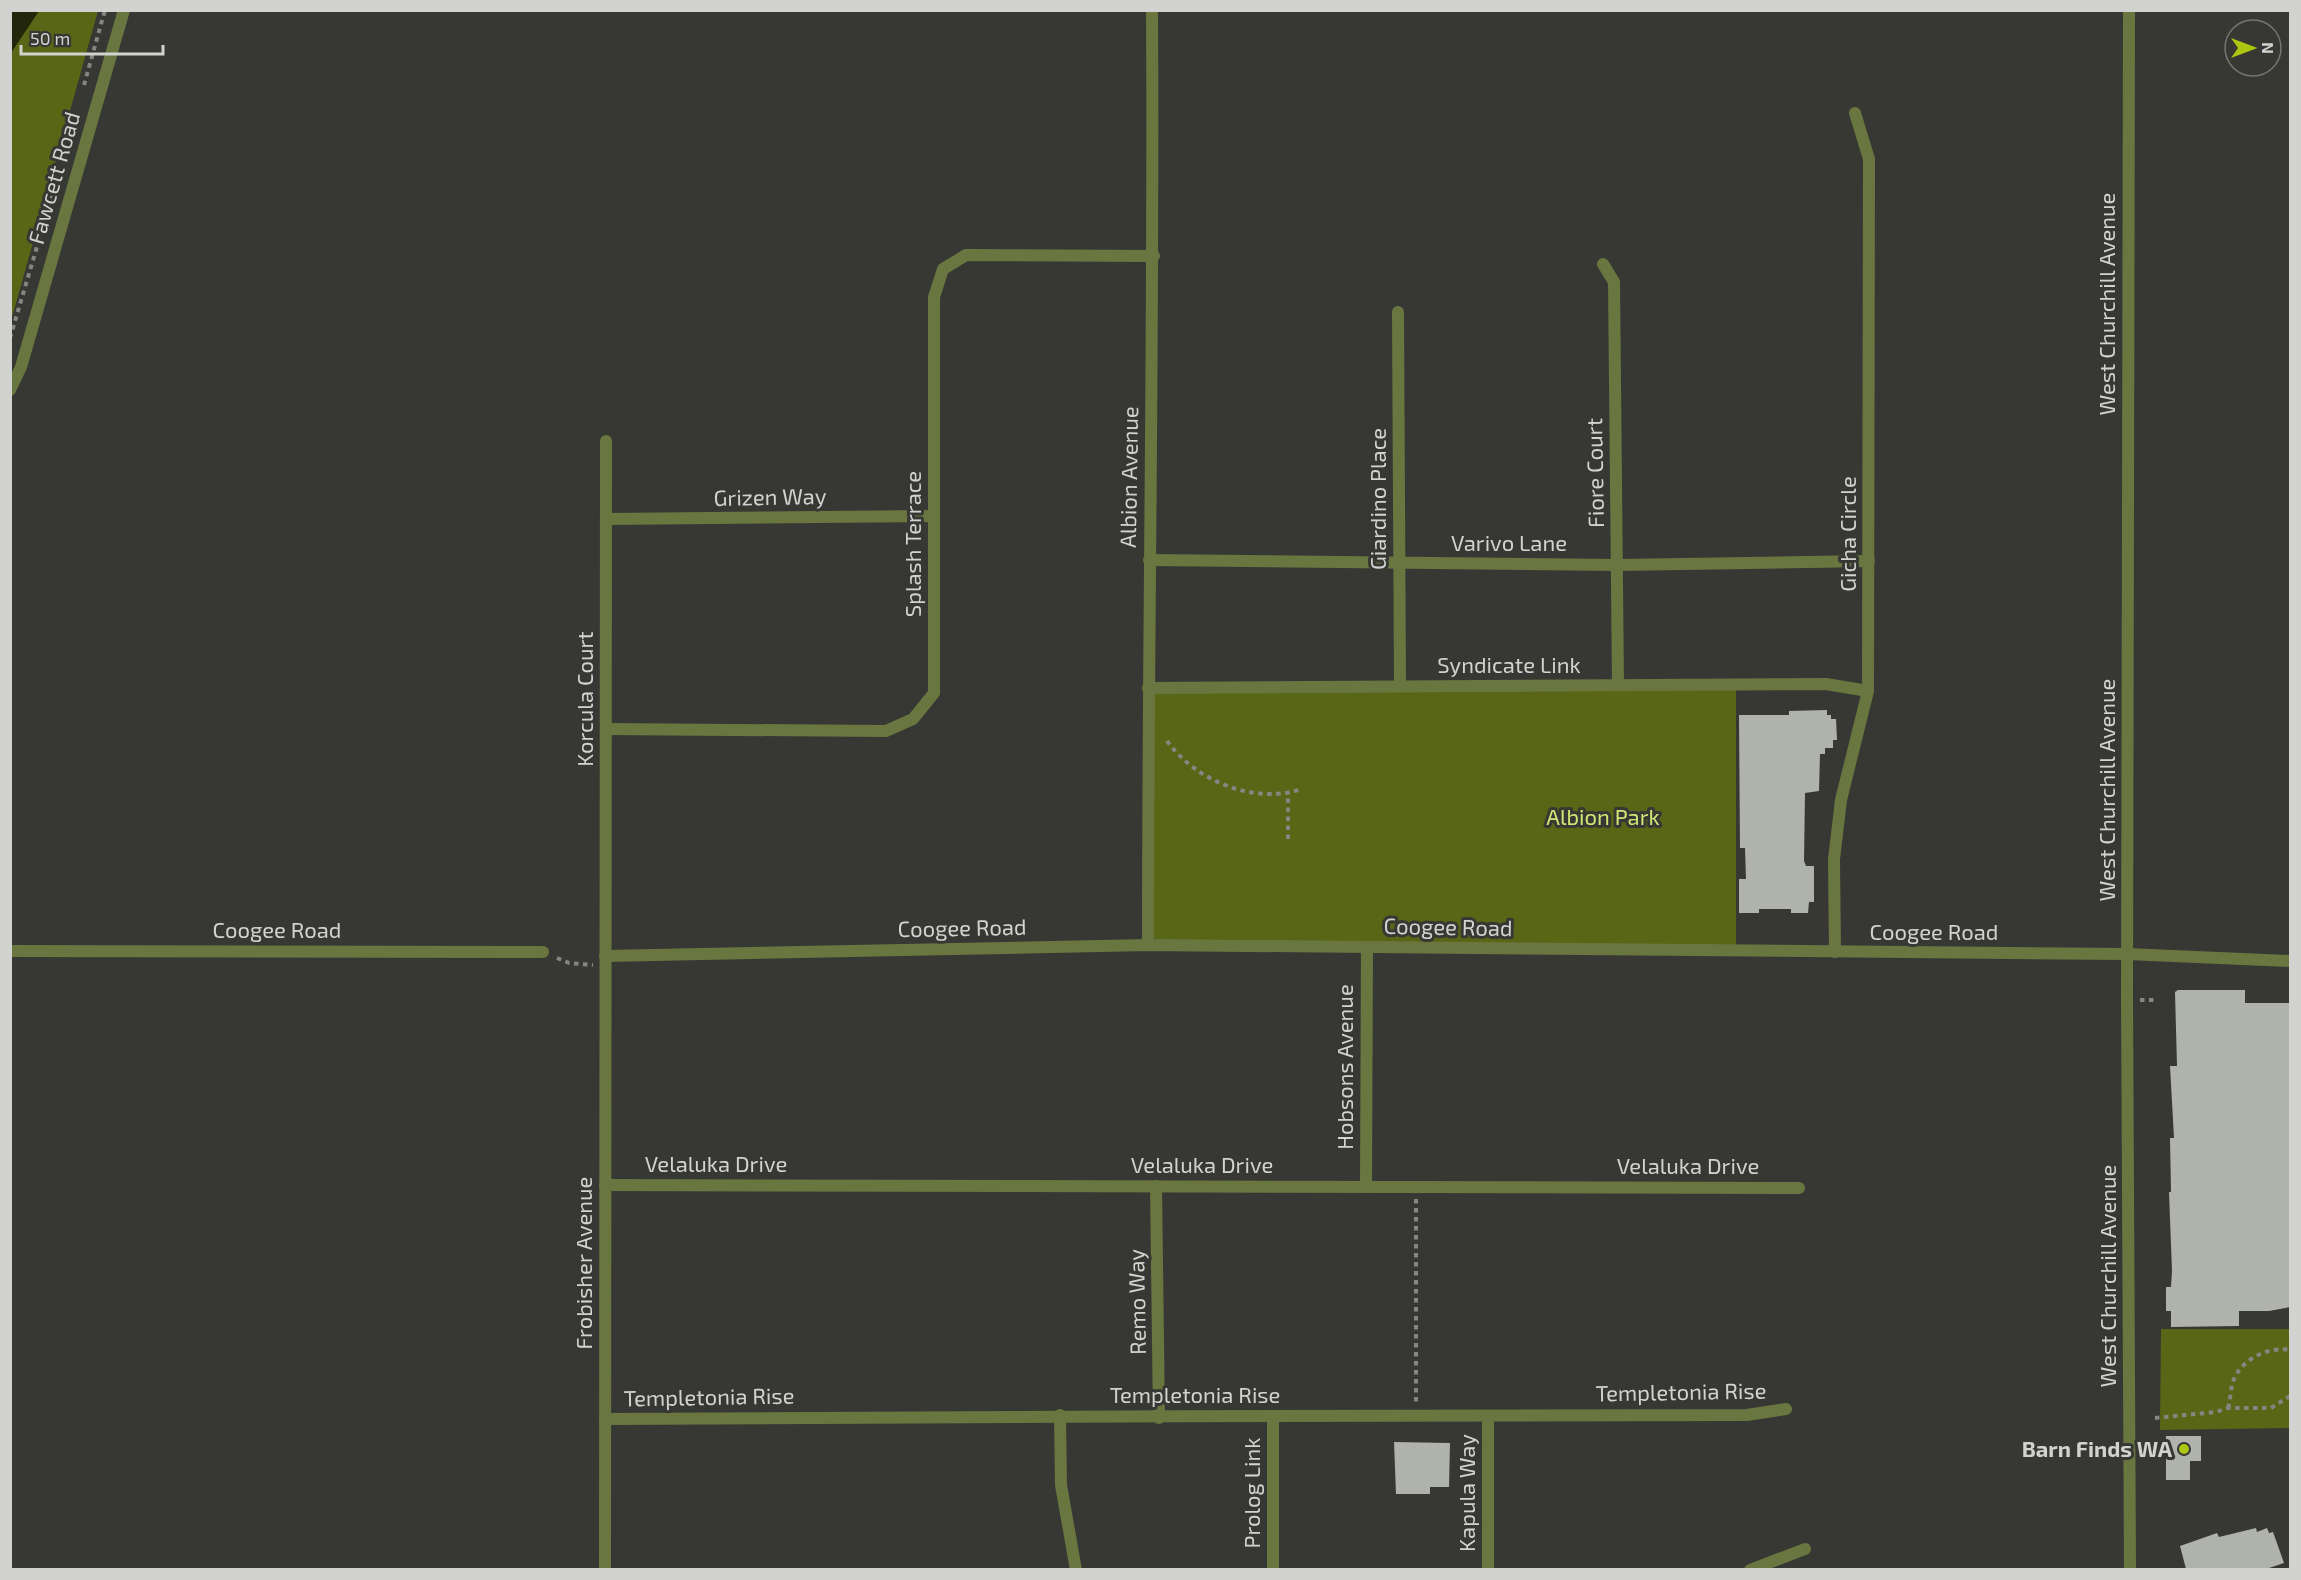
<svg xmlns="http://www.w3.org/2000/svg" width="2301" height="1580" font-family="'Exo 2',sans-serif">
<rect width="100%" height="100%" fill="#373834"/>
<g fill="#596615">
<path d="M11,11H98L11,321Z"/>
<path d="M1736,684V951L1148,945V688Z"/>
<path d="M2161,1329H2290V1428L2160,1430Z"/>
</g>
<path fill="#22270c" d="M11,10L39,11L11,53L10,11Z"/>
<g fill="#b0b2ac">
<path d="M1827,710V715H1831V719H1836L1837,740H1833V748H1825V754H1820L1819,791L1805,793L1804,861L1806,866H1814V902H1809L1808,913H1791V909H1759V913H1739V879H1746L1745,848H1740L1739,715H1789V711Z"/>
<path d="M2178,990H2245V1003H2290V1307L2269,1311H2239V1326L2171,1327V1311H2166V1287H2171L2172,1271L2169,1192H2171L2170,1138H2174L2170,1066H2177L2175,992Z"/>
<path d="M2166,1436H2201V1461H2190V1480H2166Z"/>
<path d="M1394,1442L1450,1443L1449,1487H1430V1494H1396Z"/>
<path d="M2256,1528L2257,1532L2267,1528L2269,1533L2273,1532L2284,1563L2266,1569H2186L2180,1546L2217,1533L2219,1537Z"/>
</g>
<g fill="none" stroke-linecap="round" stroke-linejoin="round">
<g stroke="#858682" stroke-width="4" stroke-dasharray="4.5 4.5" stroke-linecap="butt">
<path d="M84,85L105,10"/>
<path d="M10,338L57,179"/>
<path d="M1167,741C1196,781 1254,805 1302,789"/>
<path d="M1288,839V792"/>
<path d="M557,958L569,963L593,965"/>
<path d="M2140,1000H2155"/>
<path d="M1416,1199V1402"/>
<path d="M2228,1408C2231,1399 2230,1388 2234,1379C2242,1359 2269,1346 2290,1350"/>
<path d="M2155,1418L2216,1412L2228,1408H2271L2290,1396"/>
</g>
<g stroke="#6a7640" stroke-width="12">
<path d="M2129,10L2127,999L2130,1570"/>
<path d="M1603,264L1614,282L1618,685"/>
<path d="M1398,312L1400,686"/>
<path d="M10,390L21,367L124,10"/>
<path d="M606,519L934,516"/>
<path d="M1149,560L1617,565L1869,561"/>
<path d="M1148,688L1826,684L1868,691"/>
<path d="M606,729L886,731L913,719L934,693V297L943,269L966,255L1154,256"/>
<path d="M1148,945C1148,633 1154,322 1152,10"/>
<path d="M10,951L543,952"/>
<path d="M1835,952L1834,859L1841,800L1868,691L1869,159L1855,113"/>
<path d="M605,956L1148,945L2127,954L2290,961"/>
<path d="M605,1185L1799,1188"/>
<path d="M1156,1186L1159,1418"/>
<path d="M1366,1186L1367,947"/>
<path d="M1060,1415L1061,1485L1076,1570"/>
<path d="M605,1419C986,1416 1366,1416 1747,1415L1786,1409"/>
<path d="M605,1570L606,441"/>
<path d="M1273,1570V1416"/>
<path d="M1488,1570V1416"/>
<path d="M1750,1570L1805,1549"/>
</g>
</g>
<circle fill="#acc611" stroke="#373834" stroke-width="2" cx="2184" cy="1449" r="6"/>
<g text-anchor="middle" stroke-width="6" stroke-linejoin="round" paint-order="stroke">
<g font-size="22" fill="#d2d3d0" stroke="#373834">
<text transform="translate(54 178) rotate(-74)" y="8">Fawcett Road</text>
<text transform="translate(2107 304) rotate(-90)" y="8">West Churchill Avenue</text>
<text transform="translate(1595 473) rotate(-91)" y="8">Fiore Court</text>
<text transform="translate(1129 477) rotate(-89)" y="8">Albion Avenue</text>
<text transform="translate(770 497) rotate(-1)" y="8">Grizen Way</text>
<text transform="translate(1378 499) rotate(-90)" y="8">Giardino Place</text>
<text transform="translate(1848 534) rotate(-90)" y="8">Gicha Circle</text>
<text x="1509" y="551">Varivo Lane</text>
<text transform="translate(913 544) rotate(-90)" y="8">Splash Terrace</text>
<text x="1509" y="673">Syndicate Link</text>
<text transform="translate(585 699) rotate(-90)" y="8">Korcula Court</text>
<text transform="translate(2107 790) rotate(-90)" y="8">West Churchill Avenue</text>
<text transform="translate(1448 927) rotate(1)" y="8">Coogee Road</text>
<text transform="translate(962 928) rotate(-1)" y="8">Coogee Road</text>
<text x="277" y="938">Coogee Road</text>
<text x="1934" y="940">Coogee Road</text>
<text transform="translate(1345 1067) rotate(-90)" y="8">Hobsons Avenue</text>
<text x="716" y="1172">Velaluka Drive</text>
<text x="1202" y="1173">Velaluka Drive</text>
<text x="1688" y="1174">Velaluka Drive</text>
<text transform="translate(584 1263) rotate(-90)" y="8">Frobisher Avenue</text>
<text transform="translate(2108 1276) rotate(-90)" y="8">West Churchill Avenue</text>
<text transform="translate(1137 1302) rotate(-91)" y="8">Remo Way</text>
<text transform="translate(1681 1392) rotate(-1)" y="8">Templetonia Rise</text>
<text x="1195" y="1403">Templetonia Rise</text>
<text transform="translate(709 1397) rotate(-1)" y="8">Templetonia Rise</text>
<text transform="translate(1252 1493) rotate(-90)" y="8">Prolog Link</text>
<text transform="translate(1467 1493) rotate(-90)" y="8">Kapula Way</text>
</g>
<g font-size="22" fill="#cfe674" stroke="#373834">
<text x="1603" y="825">Albion Park</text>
</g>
<g font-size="22" font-weight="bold" fill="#d2d3d0" stroke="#373834" text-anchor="end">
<text x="2172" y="1457">Barn Finds WA</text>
</g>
</g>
<rect width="2301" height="1580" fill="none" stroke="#d2d3d0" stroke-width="24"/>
<g transform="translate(2253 48) rotate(90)"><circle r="28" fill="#373834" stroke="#757672" stroke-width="1.5"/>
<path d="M0-4.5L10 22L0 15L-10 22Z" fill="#acc611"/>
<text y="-9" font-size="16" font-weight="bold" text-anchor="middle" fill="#d2d3d0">N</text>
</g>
<path d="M21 45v9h142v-9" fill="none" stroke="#d2d3d0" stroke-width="3"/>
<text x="30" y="45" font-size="18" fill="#d2d3d0" stroke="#373834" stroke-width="4.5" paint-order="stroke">50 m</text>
</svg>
